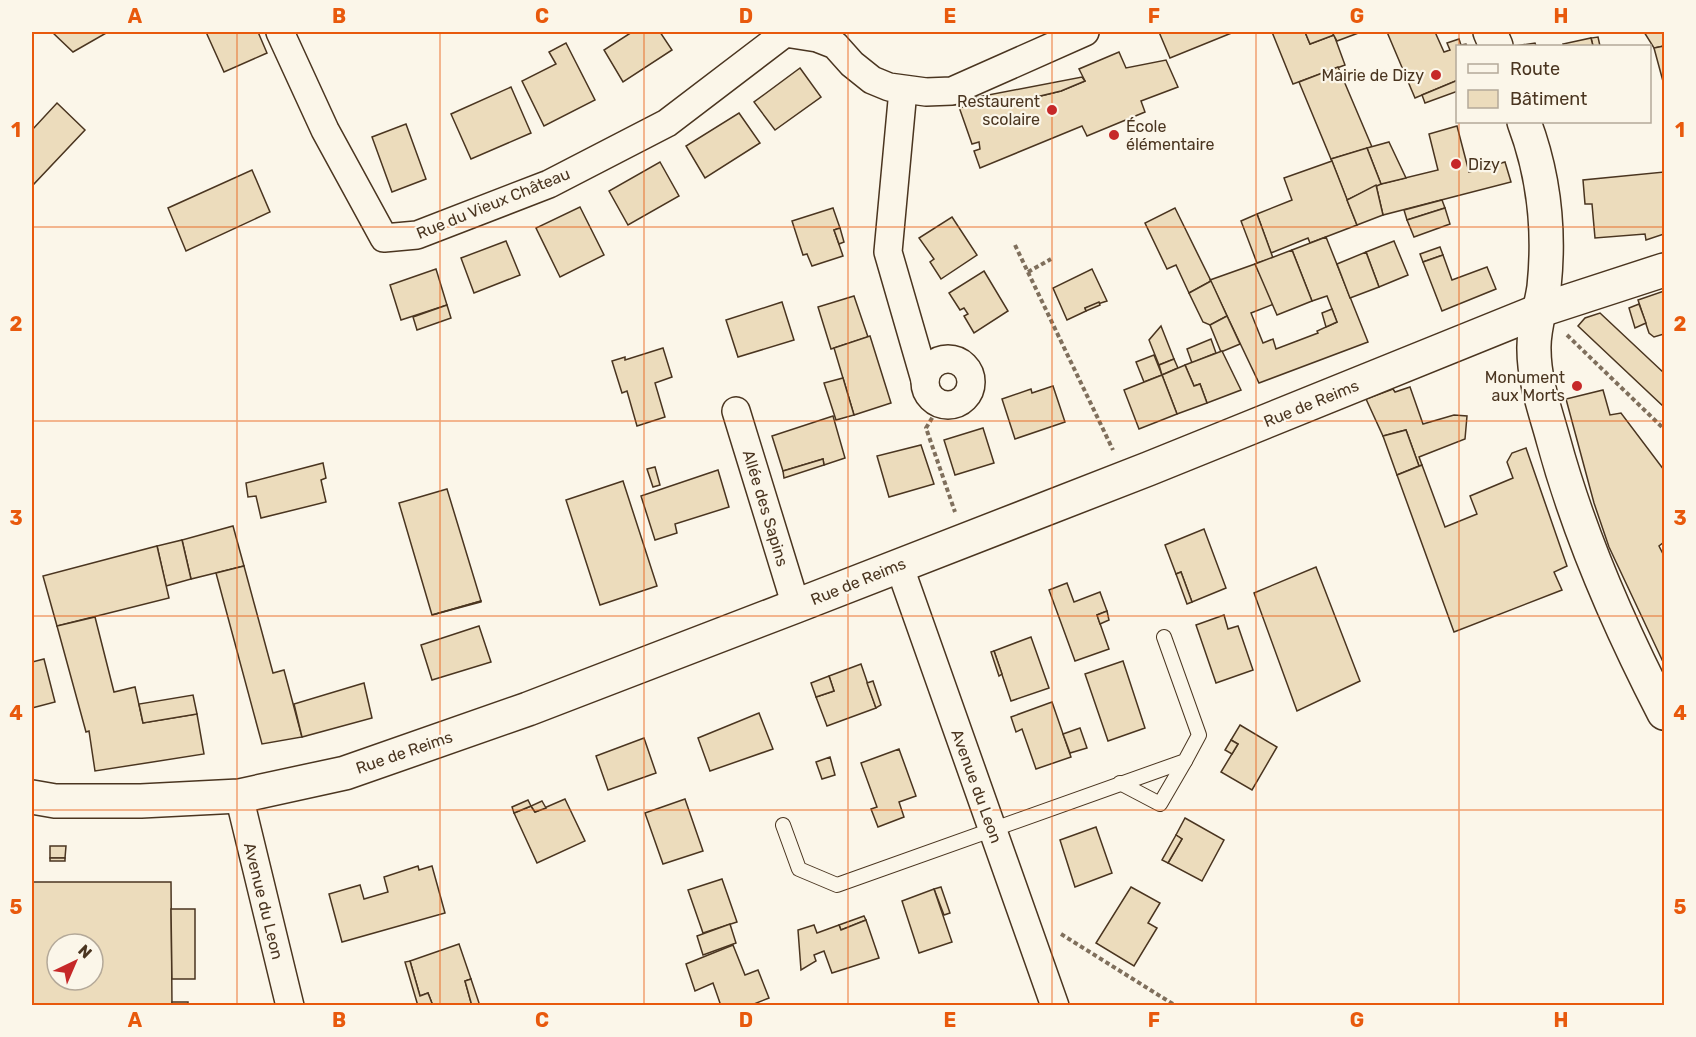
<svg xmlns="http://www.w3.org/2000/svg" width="1696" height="1037" font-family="Rubik,sans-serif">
<rect width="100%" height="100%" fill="#fbf6e9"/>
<g fill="#ecdcbc" stroke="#4a3520" stroke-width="1.5" fill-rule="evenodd">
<path d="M52,32H108L73,52Z"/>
<path d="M206,32H258L267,53L224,72Z"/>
<path d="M632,32H660L672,50L623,82L604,50Z"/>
<path d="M1159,32H1234L1170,58Z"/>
<path d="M1272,32H1305L1310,44L1334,35L1345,65L1293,84Z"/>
<path d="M1305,32H1332L1334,35L1310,44Z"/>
<path d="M1332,32H1361L1337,41Z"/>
<path d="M1387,32H1435L1444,52L1450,50L1447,43L1459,39L1461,45L1466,44L1467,46H1458V80L1415,98Z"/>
<path d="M1644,32H1664V46L1654,48Z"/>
<path d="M1598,37L1600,46H1593L1591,38Z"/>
<path d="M1591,38L1593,46H1564L1563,44Z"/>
<path d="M566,43L595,100L544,126L522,81L556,64L549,52Z"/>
<path d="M1535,43L1536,46H1515Z"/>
<path d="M1664,46V85L1654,48Z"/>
<path d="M1119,52L1126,68L1166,60L1178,87L1141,101L1145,112L1087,136L1082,126L980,168L974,151L980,149L979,142L972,144L959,107L1003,105L1061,91L1085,81L1079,69Z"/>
<path d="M1338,67L1372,147L1331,159L1299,82Z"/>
<path d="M800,68L821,97L775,130L754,102Z"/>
<path d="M1082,77L1085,81L1061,91L1003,105L959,107L957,101Z"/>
<path d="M1458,80V91L1425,103L1422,95Z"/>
<path d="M511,87L531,133L471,159L451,114Z"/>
<path d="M57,103L85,130L32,186V130Z"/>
<path d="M739,113L760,143L705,178L686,146Z"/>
<path d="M406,124L426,179L392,192L372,137Z"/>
<path d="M1457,126L1469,172L1505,162L1511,182L1383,215L1376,185L1438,170L1429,134Z"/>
<path d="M1389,142L1406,178L1381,184L1367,148Z"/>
<path d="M1367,148L1381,184L1347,200L1331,159Z"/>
<path d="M1332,161L1357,225L1310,243L1308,238L1271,253L1257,214L1292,200L1284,178Z"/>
<path d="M660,162L679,196L628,225L609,191Z"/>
<path d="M252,170L270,212L186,251L168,208Z"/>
<path d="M1664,172V234L1646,240L1645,234L1595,238L1592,204H1585L1583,180Z"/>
<path d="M1376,185L1383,215L1357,225L1347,200Z"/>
<path d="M1442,200L1445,208L1407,220L1404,210Z"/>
<path d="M580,207L604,255L560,277L536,228Z"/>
<path d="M833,208L840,228L834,230L843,256L812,266L807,254L803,255L792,221Z"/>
<path d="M1175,208L1211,281L1189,293L1176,265L1167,269L1145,223Z"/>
<path d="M1445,208L1450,224L1414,237L1407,220Z"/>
<path d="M1257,214L1273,258L1257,263L1241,221Z"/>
<path d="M952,217L977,255L941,279L930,262L934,259L919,238Z"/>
<path d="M840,228L844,242L839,244L834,230Z"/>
<path d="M1326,237L1368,342L1259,383L1210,280L1255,264L1274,304L1251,313L1263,343L1273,339L1276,349L1318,333L1317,331L1337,322L1327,296L1312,301L1292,250Z"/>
<path d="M506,241L520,275L474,293L461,258Z"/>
<path d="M1394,241L1408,275L1379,287L1366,252Z"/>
<path d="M1440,247L1443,255L1423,262L1420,254Z"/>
<path d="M1292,250L1312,301L1277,315L1255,264Z"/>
<path d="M1366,252L1379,287L1350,298L1337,264Z"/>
<path d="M1443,255L1452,280L1487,267L1496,289L1442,311L1423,262Z"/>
<path d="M436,269L447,305L401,320L390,285Z"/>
<path d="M1092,269L1107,301L1085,308L1086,311L1067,320L1053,288Z"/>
<path d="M984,271L1008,311L974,333L964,316L968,314L964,308L960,310L949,293Z"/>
<path d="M1211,281L1227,316L1210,325L1203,322L1189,293Z"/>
<path d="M1664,291V334L1654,337L1649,333L1638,300Z"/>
<path d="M854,296L868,337L831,349L818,307Z"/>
<path d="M782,302L794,340L738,357L726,320Z"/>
<path d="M1099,302L1100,305L1086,311L1085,308Z"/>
<path d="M1639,304L1646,323L1635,328L1629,308Z"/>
<path d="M447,305L451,318L417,330L413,317Z"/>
<path d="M1332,309L1337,322L1326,327L1322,313Z"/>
<path d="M1600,313L1664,373V407L1578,326L1585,318Z"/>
<path d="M1227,316L1240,344L1221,352L1210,325Z"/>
<path d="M1161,326L1174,359L1159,365L1149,340Z"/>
<path d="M870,336L891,403L854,415L834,348Z"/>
<path d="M1211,339L1216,353L1192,363L1187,349Z"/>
<path d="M663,348L672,377L655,383L665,417L637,426L627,391L622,393L612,361L625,357V360Z"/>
<path d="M1222,351L1241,390L1207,403L1200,384L1194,386L1185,365Z"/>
<path d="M1154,355L1162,375L1144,382L1136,362Z"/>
<path d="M1174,359L1178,368L1162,375L1159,365Z"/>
<path d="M1185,365L1194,386L1200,384L1207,403L1177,414L1162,375Z"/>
<path d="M1162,375L1177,414L1139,429L1124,390Z"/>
<path d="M843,378L854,415L836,420L824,383Z"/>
<path d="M1053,386L1065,422L1015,439L1002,399L1031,389L1032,393Z"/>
<path d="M1410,387L1423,424L1454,415L1467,416L1465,439L1419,457L1422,465L1419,466L1406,430L1383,436L1366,399L1393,389L1395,392Z"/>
<path d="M1603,390L1610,415L1621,413L1664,470V542L1659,546L1664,556V664L1609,547L1594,503L1566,399Z"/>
<path d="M833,416L845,458L824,465L823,459L783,471L772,436Z"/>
<path d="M983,428L994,463L955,475L944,440Z"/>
<path d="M1406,430L1419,466L1397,475L1383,436Z"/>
<path d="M921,445L934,484L889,497L877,456Z"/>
<path d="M1526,448L1567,566L1554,572L1562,590L1454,632L1397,475L1422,465L1445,527L1477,514L1470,496L1513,478L1507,462L1512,453Z"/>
<path d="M823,459L824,465L784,478L783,471Z"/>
<path d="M323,463L326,478L321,480L326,502L261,518L256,496L248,497L246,483Z"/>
<path d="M655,467L660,485L653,487L647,469Z"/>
<path d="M718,470L729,507L675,524L677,533L655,540L641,496Z"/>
<path d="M623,481L657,586L600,605L566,500Z"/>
<path d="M447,489L481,601L432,615L399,503Z"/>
<path d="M233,526L244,566L191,579L182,540Z"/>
<path d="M1204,529L1226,588L1192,602L1181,572L1176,574L1165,545Z"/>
<path d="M182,540L191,579L166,586L157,546Z"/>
<path d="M157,546L169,598L57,626L43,576Z"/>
<path d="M244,566L273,673L284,670L302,737L262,744L216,573Z"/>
<path d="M1316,567L1360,681L1297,711L1254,593Z"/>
<path d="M1181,572L1192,602L1187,604L1176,574Z"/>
<path d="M1067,583L1074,602L1100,592L1107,611L1097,615L1109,649L1075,661L1049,590Z"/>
<path d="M481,601V602L432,615Z"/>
<path d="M1107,611L1109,620L1100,624L1097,615Z"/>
<path d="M1224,615L1228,629L1238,626L1253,670L1216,683L1196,625Z"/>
<path d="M95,617L114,692L135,687L143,723L197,714L204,754L95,771L89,731L86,732L57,626Z"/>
<path d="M479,626L491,662L432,680L421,645Z"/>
<path d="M1031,637L1049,688L1011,701L994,651Z"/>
<path d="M994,651L1002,674L999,676L991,652Z"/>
<path d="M44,659L55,702L32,708V662Z"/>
<path d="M1123,661L1145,728L1108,741L1085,674Z"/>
<path d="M861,664L876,708L827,726L816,697L834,691L829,676Z"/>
<path d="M829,676L834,691L816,697L811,683Z"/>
<path d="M873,681L881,705L876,708L867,683Z"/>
<path d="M364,683L372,718L302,737L294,704Z"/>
<path d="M193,695L197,714L143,723L139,704Z"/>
<path d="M1052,702L1071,757L1036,769L1022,729L1016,732L1011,717Z"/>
<path d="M759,713L773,749L710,771L698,738Z"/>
<path d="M1240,725L1277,747L1252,790L1221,772L1238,744L1231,740Z"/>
<path d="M1080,728L1087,748L1070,753L1063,734Z"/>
<path d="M644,738L656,773L608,790L596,756Z"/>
<path d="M1231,740L1238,744L1232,754L1225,750Z"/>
<path d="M899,749L916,796L899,802L904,817L878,827L871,809L877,807L861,763Z"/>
<path d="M830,757L835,775L822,779L816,762Z"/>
<path d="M565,799L585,841L537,863L514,813L531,806L535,812Z"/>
<path d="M685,799L703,851L663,864L645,813Z"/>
<path d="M528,800L531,806L514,813L512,807Z"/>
<path d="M542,801L546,808L535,812L531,806Z"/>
<path d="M1185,818L1224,840L1202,881L1168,863L1182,839L1176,835Z"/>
<path d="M1096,827L1112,873L1075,887L1060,840Z"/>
<path d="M1176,835L1182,839L1168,863L1162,860Z"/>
<path d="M50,846H66L65,858H50Z"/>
<rect x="50" y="858" width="15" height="3"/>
<path d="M418,866L419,870L432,866L445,913L342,942L329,894L360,885L364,899L388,892L384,877Z"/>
<path d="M722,879L737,922L703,933L688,890Z"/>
<path d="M32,882H171L172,1006H32ZM57,944H93V980H57Z"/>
<path d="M941,887L950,913L944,915L934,889Z"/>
<path d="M1131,887L1160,903L1148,923L1157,928L1134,966L1096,943Z"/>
<path d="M934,889L952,942L919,953L902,901Z"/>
<path d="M171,909H195V979H172Z"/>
<path d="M864,916L866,920L841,930L839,925Z"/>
<path d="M866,920L879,958L832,973L824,951L814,955L816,961L801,970L798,930L814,925L817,933L839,925L841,930Z"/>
<path d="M730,924L736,943L703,955L697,936Z"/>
<path d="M459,944L471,979L465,981L472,1006H433L428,993L420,996L410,961Z"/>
<path d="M733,945L745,975L758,970L769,998L749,1006H721L713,983L695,991L686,964Z"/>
<path d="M410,961L420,996L428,993L433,1006H418L405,962Z"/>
<path d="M471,979L480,1006H472L465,981Z"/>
<rect x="172" y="1002" width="16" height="4"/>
</g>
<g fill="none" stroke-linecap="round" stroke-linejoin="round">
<g stroke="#4a3520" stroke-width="16">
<g id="lane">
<path d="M1120,783L1160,804L1185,761"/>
<path d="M783,825L799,869L837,885L1185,761L1199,735L1164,637"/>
</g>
</g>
<g stroke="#4a3520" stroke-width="30">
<g id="street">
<path d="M280,32L325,130L384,238L417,235L549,184L667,123L785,33L817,38L835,45L852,64L872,80L889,87L926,92L952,91L1085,32"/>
<path d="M903,90L888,252L925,380"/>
<circle cx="948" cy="382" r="23"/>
<path d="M736,411L796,606"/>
<path d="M899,565L1055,1006"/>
<path d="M239,796L290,1006"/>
</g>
</g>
<g stroke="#4a3520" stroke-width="36">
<g id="secondary">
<path d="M1490,32L1496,46"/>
<path d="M1524,122C1544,175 1550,230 1544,287C1541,308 1533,329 1534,350C1534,380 1545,410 1553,439C1579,535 1618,624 1664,713"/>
<path d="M32,797L55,801H141L239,796L345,773L528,709L796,606L1148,469L1541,310L1664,270"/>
</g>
</g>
<g stroke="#7f6f5c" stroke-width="4" stroke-dasharray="4.5 3" stroke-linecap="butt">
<path d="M1015,245L1113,450"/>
<path d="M1028,272L1051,259"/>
<path d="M1567,335L1664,429"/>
<path d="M940,405L926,428L955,512"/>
<path d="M1061,934L1176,1006"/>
</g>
<use href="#lane" stroke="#fbf6e9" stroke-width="14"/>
<use href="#street" stroke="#fbf6e9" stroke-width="27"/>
<use href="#secondary" stroke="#fbf6e9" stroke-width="33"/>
</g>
<path fill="none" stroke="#e8590c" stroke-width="1.5" stroke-opacity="0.55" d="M237,32V1006M440,32V1006M644,32V1006M848,32V1006M1052,32V1006M1256,32V1006M1459,32V46M1459,122V1006M32,227H1664M32,421H1664M32,616H1664M32,810H1664"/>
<g fill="#c62828" stroke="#fbf6e9" stroke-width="2">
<circle cx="1436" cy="75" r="6"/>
<circle cx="1052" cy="110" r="6"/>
<circle cx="1114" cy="135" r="6"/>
<circle cx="1456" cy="164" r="6"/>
<circle cx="1577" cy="386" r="6"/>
</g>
<g text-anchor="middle" stroke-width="4.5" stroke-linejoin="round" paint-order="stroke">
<g font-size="16" fill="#4a3520" stroke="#fbf6e9" text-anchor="end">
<text x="1424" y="81">Mairie de Dizy</text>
<text x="1040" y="107">Restaurent<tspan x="1040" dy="18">scolaire</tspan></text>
<text x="1126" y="132" text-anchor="start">École<tspan x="1126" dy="18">élémentaire</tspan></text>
<text x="1468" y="170" text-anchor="start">Dizy</text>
<text x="1565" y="383">Monument<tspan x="1565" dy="18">aux Morts</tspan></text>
</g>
<g font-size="16" fill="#4a3520" stroke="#fbf6e9">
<text transform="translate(493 203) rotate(-22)" y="6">Rue du Vieux Château</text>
<text transform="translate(1311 403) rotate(-22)" y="6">Rue de Reims</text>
<text transform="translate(766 508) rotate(73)" y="6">Allée des Sapins</text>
<text transform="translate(858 581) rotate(-22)" y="6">Rue de Reims</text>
<text transform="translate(404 752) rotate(-19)" y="6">Rue de Reims</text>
<text transform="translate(977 786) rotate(70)" y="6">Avenue du Leon</text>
<text transform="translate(264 901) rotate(76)" y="6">Avenue du Leon</text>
</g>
</g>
<rect width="1696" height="1037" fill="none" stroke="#fbf6e9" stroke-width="66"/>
<rect x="1456" y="45" width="195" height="78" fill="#fbf6e9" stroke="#b4a999" stroke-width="1.5"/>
<rect x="1468" y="64" width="30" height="9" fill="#fbf6e9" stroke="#b4a999" stroke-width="1.5"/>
<text x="1510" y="75" font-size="18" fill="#4a3520">Route</text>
<rect x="1468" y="90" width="30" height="18" fill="#ecdcbc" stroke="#b4a999" stroke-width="1.5"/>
<text x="1510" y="105" font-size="18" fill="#4a3520">Bâtiment</text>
<g transform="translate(75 962) rotate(44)"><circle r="28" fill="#fbf6e9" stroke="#b4a999" stroke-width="1.5"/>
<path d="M0-4.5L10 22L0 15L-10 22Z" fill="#c62828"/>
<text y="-9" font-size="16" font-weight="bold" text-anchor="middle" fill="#4a3520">N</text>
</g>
<rect x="33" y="33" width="1630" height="971" fill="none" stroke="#e8590c" stroke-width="2"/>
<g font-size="20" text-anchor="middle" font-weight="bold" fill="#e8590c">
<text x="135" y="23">A</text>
<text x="339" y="23">B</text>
<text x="542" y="23">C</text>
<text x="746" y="23">D</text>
<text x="950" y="23">E</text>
<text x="1154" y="23">F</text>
<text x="1357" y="23">G</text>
<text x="1561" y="23">H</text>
<text x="16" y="137">1</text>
<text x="1680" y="137">1</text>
<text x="16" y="331">2</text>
<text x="1680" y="331">2</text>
<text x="16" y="525">3</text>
<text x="1680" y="525">3</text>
<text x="16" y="720">4</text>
<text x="1680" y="720">4</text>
<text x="16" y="914">5</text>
<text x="1680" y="914">5</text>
<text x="135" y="1027">A</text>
<text x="339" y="1027">B</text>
<text x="542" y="1027">C</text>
<text x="746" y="1027">D</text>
<text x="950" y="1027">E</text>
<text x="1154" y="1027">F</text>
<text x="1357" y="1027">G</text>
<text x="1561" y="1027">H</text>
</g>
</svg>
